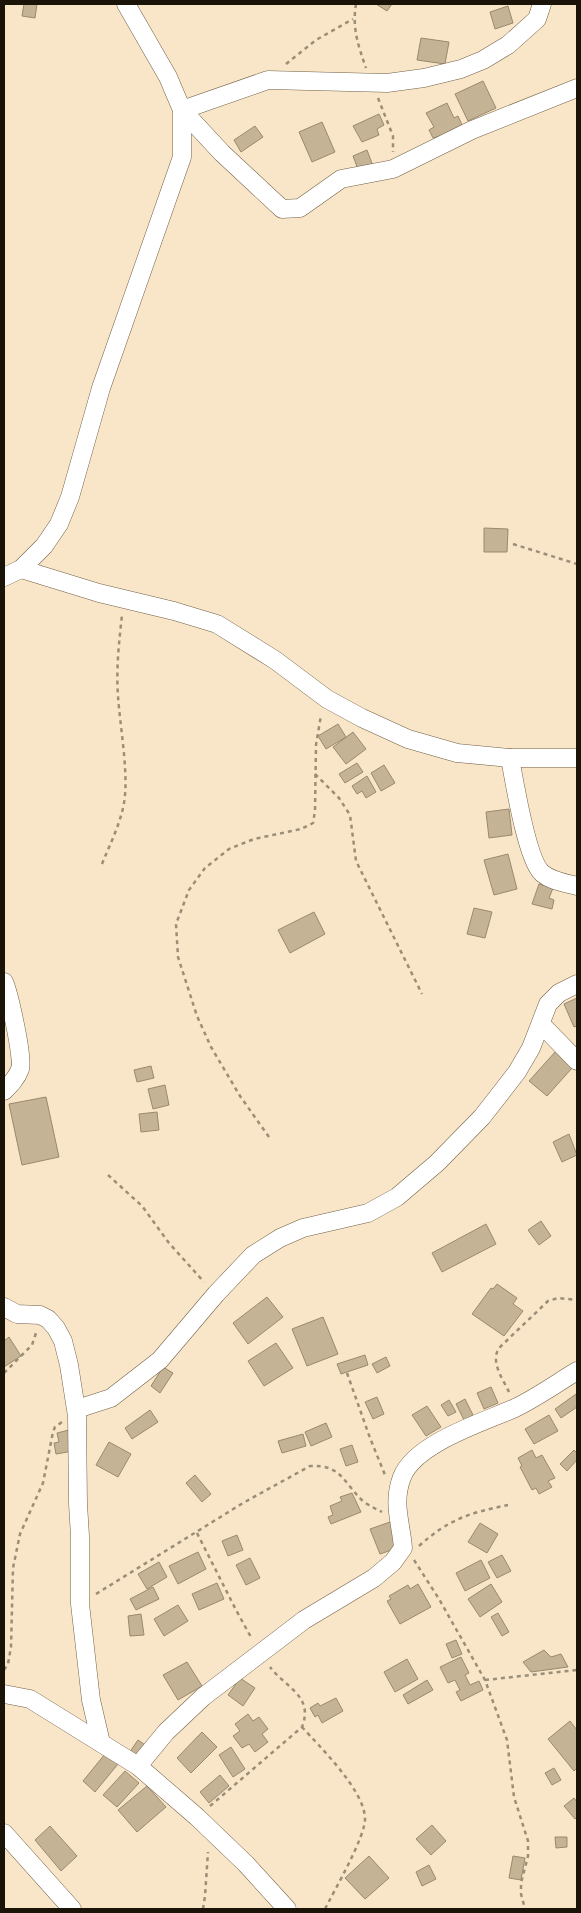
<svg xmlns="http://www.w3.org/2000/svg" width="581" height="1913" font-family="'Archivo Narrow',sans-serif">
<rect width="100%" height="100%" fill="#f9e6c8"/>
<g fill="#c5b396" stroke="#9b896d">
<path d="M24,4H37L35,18L22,16Z"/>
<path d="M376,4H392L387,11Z"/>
<path d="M508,6L513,23L495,29L490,12Z"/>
<path d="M421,38L449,42L445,64L417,60Z"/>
<path d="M483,81L496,108L468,121L455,94Z"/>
<path d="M447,103L454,118L458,116L462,125L448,132L450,135L442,139L440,136L433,138L429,130L434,127L426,113Z"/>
<path d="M379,114L384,125L377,129L379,135L362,142L353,126Z"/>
<path d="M322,122L335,152L312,162L299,132Z"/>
<path d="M255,126L263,137L241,152L234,140Z"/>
<path d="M367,150L373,166L359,172L353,156Z"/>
<path d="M484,528L508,529L507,552H484Z"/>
<path d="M338,724L346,737L326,749L318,736Z"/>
<path d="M353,732L366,749L346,764L333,747Z"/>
<path d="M357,763L363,772L345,783L339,774Z"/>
<path d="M384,765L395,783L381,791L371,773Z"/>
<path d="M367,776L376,792L366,798L362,791L357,794L352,786Z"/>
<path d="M509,809L512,835L489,838L486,812Z"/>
<path d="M508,854L517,889L494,895L484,860Z"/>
<path d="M539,884L553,888L549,898L554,900L552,909L532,904Z"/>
<path d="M474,908L492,912L485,938L467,934Z"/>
<path d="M314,912L325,934L290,953L278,930Z"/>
<path d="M577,998V1026L574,1027L564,1004Z"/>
<path d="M556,1051L573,1067L547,1096L529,1081Z"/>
<path d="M151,1066L154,1078L137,1082L134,1070Z"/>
<path d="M165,1085L169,1105L153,1109L148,1089Z"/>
<path d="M46,1097L59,1157L22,1165L9,1104Z"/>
<path d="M157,1112L159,1130L141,1132L139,1114Z"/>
<path d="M569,1134L577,1155L562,1162L553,1142Z"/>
<path d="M541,1221L551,1236L539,1245L528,1230Z"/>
<path d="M486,1224L496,1244L442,1272L432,1253Z"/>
<path d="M497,1284L517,1298L513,1304L523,1311L504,1336L472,1314L491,1288L493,1289Z"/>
<path d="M267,1297L283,1317L248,1344L233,1323Z"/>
<path d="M323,1317L338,1354L307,1366L292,1329Z"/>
<path d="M9,1337L21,1356L4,1367V1341Z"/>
<path d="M276,1343L293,1368L264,1386L248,1361Z"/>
<path d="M365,1355L368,1365L341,1374L337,1364Z"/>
<path d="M386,1357L390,1366L377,1373L372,1364Z"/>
<path d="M163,1367L173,1373L160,1393L151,1386Z"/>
<path d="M491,1387L498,1403L484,1409L477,1393Z"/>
<path d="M576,1394L577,1407L561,1418L555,1409Z"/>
<path d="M377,1397L384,1414L373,1419L365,1402Z"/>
<path d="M465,1399L473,1415L464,1420L456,1404Z"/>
<path d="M449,1400L456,1412L448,1416L441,1405Z"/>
<path d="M427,1406L441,1427L426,1436L412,1415Z"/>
<path d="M150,1410L158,1422L132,1439L125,1428Z"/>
<path d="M549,1415L558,1431L534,1444L525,1429Z"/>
<path d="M326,1423L332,1437L311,1446L305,1432Z"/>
<path d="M69,1430L73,1451L56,1454L54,1443L59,1442L57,1433Z"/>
<path d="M303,1434L306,1446L282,1453L278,1441Z"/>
<path d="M109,1442L131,1454L118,1477L96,1465Z"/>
<path d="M352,1445L358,1462L346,1466L340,1449Z"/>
<path d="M532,1450L536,1458L542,1455L555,1478L548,1481L552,1487L539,1494L536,1488L532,1490L520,1467L522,1466L518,1458Z"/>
<path d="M574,1450L577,1453V1460L567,1471L560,1464Z"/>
<path d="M195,1475L211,1494L202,1502L186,1483Z"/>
<path d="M352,1493L361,1512L331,1524L328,1517L333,1515L330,1506L342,1501L340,1497Z"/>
<path d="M390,1522L400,1547L380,1554L370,1529Z"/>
<path d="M480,1523L498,1534L487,1553L468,1542Z"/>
<path d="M237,1535L243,1550L228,1556L222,1541Z"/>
<path d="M198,1552L206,1569L178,1584L169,1566Z"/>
<path d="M502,1555L511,1571L497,1578L488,1562Z"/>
<path d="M250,1558L260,1578L246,1585L236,1565Z"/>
<path d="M481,1560L490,1578L465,1591L456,1573Z"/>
<path d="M159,1562L167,1577L147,1589L138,1574Z"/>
<path d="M217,1583L224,1599L199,1610L192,1594Z"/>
<path d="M418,1584L431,1607L400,1624L387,1601L391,1599L389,1596L408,1585L410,1589Z"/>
<path d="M491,1584L502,1602L480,1617L468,1599Z"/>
<path d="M153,1587L159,1599L136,1610L130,1599Z"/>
<path d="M178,1605L188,1621L164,1636L154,1619Z"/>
<path d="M498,1613L509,1632L502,1636L491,1617Z"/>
<path d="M141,1614L144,1635L130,1636L128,1616Z"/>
<path d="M456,1640L462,1654L452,1658L446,1644Z"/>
<path d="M544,1650L551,1657L561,1654L568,1667L531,1672L523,1662Z"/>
<path d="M461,1657L469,1673L465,1675L470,1685L479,1681L483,1690L461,1701L456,1692L460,1690L455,1680L448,1683L440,1667Z"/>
<path d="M407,1659L418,1679L395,1692L384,1672Z"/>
<path d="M187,1662L202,1686L178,1700L163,1675Z"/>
<path d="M240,1678L255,1688L243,1706L228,1695Z"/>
<path d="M427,1680L433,1690L408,1704L403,1695Z"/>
<path d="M336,1698L343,1711L322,1723L318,1715L315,1717L310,1708L318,1703L320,1706Z"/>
<path d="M248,1714L253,1721L259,1717L268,1729L262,1734L268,1742L255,1752L249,1744L242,1748L233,1736L240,1731L235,1724Z"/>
<path d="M570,1721L577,1730V1768L574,1771L548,1739Z"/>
<path d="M202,1732L217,1747L191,1773L177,1758Z"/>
<path d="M138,1740L148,1747L138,1763L127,1756Z"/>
<path d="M231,1747L245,1769L233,1777L219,1755Z"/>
<path d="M105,1754L118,1764L95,1792L83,1781Z"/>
<path d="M554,1768L561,1780L552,1785L545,1773Z"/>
<path d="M125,1771L139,1783L117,1807L103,1795Z"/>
<path d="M220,1775L229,1786L209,1803L200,1792Z"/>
<path d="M147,1786L166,1807L137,1832L118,1810Z"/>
<path d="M574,1798L577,1802V1817L575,1819L564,1806Z"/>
<path d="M432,1825L446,1841L431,1855L416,1839Z"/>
<path d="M50,1826L77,1856L61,1871L35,1840Z"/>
<path d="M555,1837H567V1847L556,1848Z"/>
<path d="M369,1856L389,1878L365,1899L345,1878Z"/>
<path d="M513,1856L525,1858L521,1880L509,1878Z"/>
<path d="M429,1865L436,1879L422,1886L416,1872Z"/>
</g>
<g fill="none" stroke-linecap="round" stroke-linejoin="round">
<g stroke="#716046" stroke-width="19">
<g id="minor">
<path d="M542,4L537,19L508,45L483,60L461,69L424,78L387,83L268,80L182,110L222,153L282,209L300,208L341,179L393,169L472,130L577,88"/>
<path d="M21,569L99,593L174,611L217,624L275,660L327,699L362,718L408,739L457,753L510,758H577"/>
<path d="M4,577L21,569L44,546L59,524L70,497L101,388L182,157V110L168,77L126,4"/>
<path d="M510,758C514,780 527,860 542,873C551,881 565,883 577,886"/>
<path d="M4,982C9,993 24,1060 20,1069C17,1078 10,1085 4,1091"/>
<path d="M541,1024L577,1061"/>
<path d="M4,1307L17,1314L40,1315L48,1319L56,1328L63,1341L69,1365L77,1416L78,1504L80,1536V1604L91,1700L101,1743"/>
<path d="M77,1409L111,1398L160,1360L216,1294L253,1255L280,1238L303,1228L368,1213L397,1197L437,1163L482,1117L517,1072L531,1048L548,1004L559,993L577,984"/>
<path d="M4,1694L30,1699L138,1766L197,1817L246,1864L287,1909"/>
<path d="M138,1766L166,1732L203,1697L304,1620L374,1578L393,1562L403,1548C401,1522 392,1503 402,1477C415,1443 484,1422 515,1408C536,1398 557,1383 577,1371"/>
<path d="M4,1833L72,1909"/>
</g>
</g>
<g stroke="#9b8e78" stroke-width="2.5" stroke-dasharray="4 4" stroke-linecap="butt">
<path d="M356,4C352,28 358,45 366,68"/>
<path d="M286,64L316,40L353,19"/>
<path d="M378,98L393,136V152"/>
<path d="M513,544L577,564"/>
<path d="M315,774L339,798L350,815L356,861L422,994"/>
<path d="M102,864C110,844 120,825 124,803C129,774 120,727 118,696C116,669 119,642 122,615"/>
<path d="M269,1137L240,1096L211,1047L197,1016L178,957L176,924L189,890L205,868L229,849L254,839L301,829L313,823L315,811L316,745L321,715"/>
<path d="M108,1175L142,1206L169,1243L204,1282"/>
<path d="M4,1373L32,1345L37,1330"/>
<path d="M347,1373L370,1438L385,1475"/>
<path d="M509,1392C503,1379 490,1362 499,1348L548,1301L558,1298L577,1300"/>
<path d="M197,1533L236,1610L252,1639"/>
<path d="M419,1546C449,1519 469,1513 508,1505"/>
<path d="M414,1560L439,1599L485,1680L507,1740L514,1797L528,1841V1856L521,1883V1894L525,1909"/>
<path d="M96,1594L243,1503L310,1466C342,1464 344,1484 364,1502C370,1506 376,1509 382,1512"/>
<path d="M4,1670L8,1664L11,1647L13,1568L20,1534L43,1483L53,1432L55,1427L62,1422"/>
<path d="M485,1680L577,1670"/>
<path d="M302,1727C320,1747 364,1790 365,1818C366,1836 334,1891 325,1909"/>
<path d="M210,1806L302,1727C314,1696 286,1688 270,1667"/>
<path d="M203,1909L205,1896L208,1852"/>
</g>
<use href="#minor" stroke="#fff" stroke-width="18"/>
</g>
<rect width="581" height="1913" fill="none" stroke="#191308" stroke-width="10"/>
</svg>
